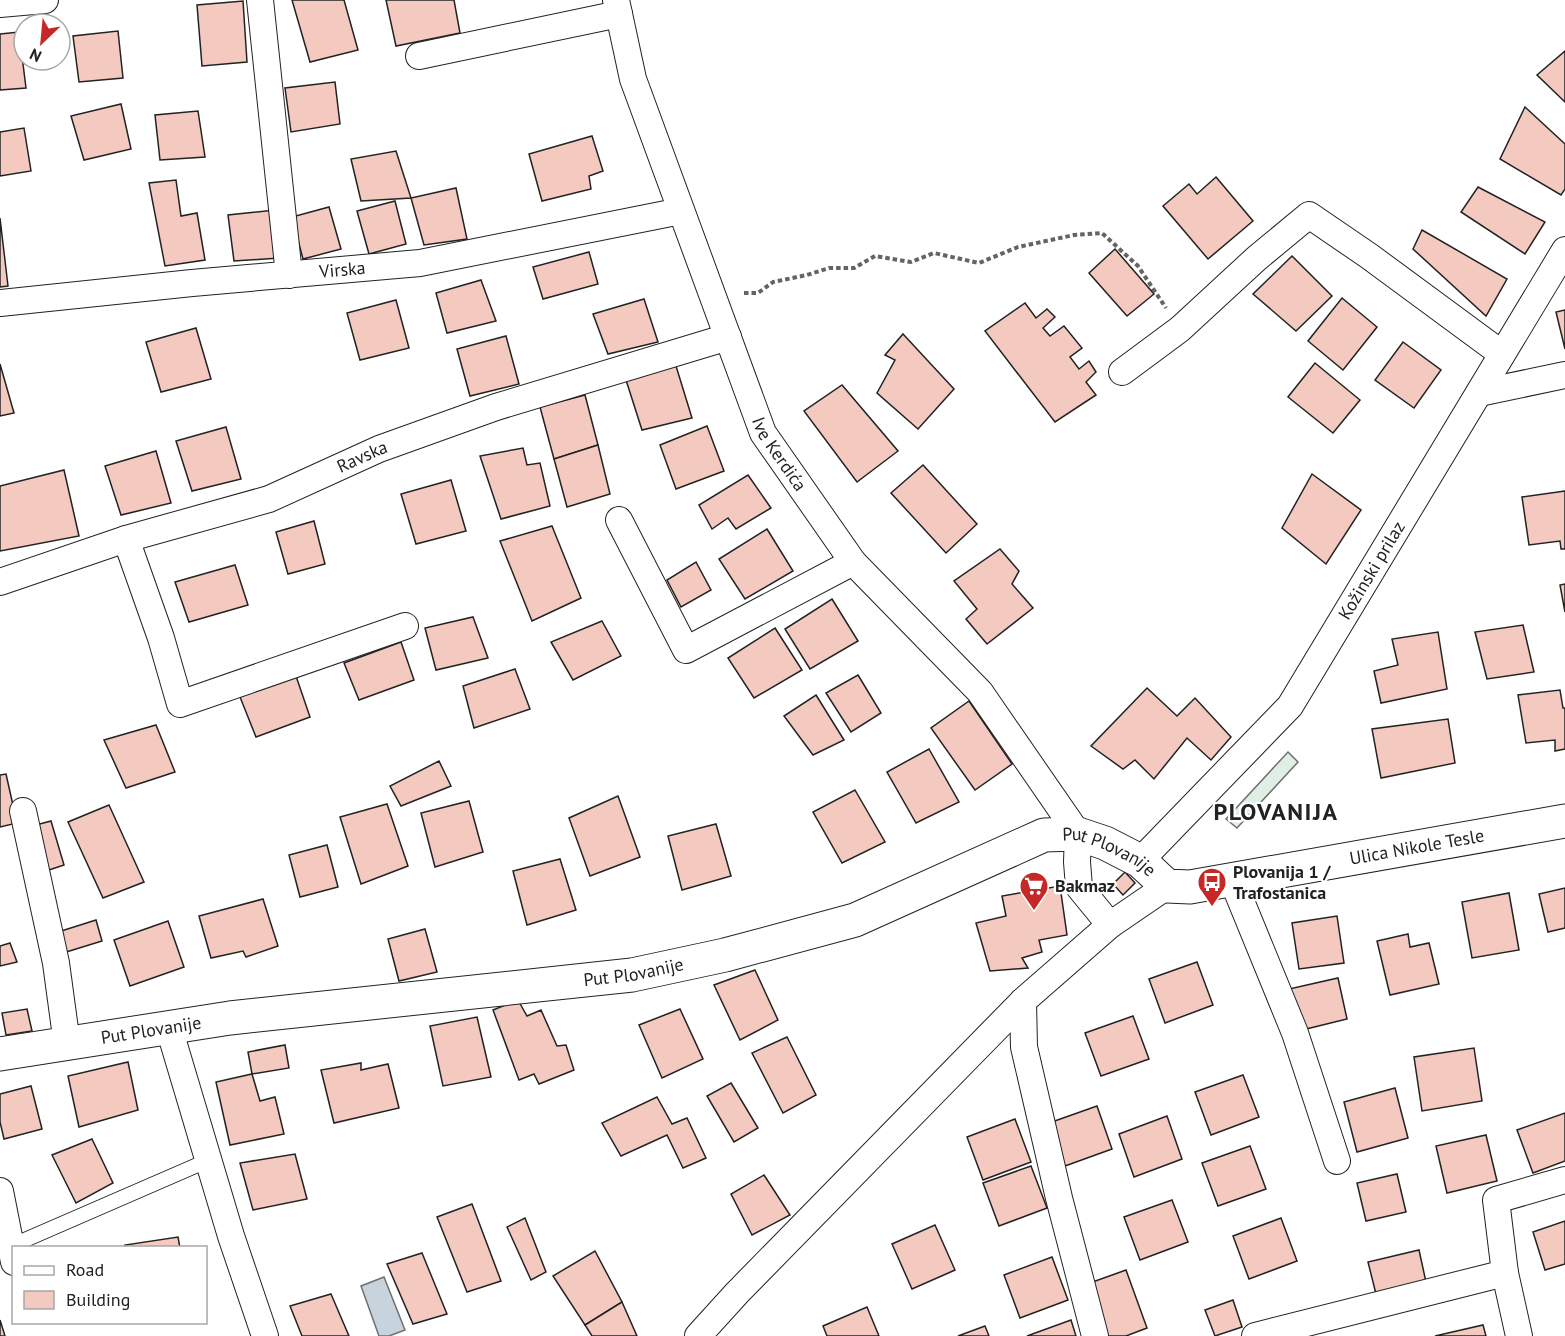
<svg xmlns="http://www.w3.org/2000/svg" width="1565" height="1336" font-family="'PT Sans',sans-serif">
<rect width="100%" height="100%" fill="#fff"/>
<path fill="#e0efe3" stroke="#6f6f6f" stroke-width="1.5" d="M1288,752L1298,762L1237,828L1226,819Z"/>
<path fill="#c7d3dd" stroke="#6f6f6f" stroke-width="1.5" d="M384,1277L405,1330L389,1336H379L361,1286Z"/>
<g fill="#f3c9c0" stroke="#222" stroke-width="1.5">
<path d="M292,0H344L358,50L310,62Z"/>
<path d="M386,0H454L460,33L396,46Z"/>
<path d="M243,1L247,62L202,66L197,5Z"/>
<path d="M118,31L123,78L79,82L73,36Z"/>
<path d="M19,32L26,88L0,90V34Z"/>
<path d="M1565,51V102L1537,75Z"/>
<path d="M335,82L340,124L291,132L285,88Z"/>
<path d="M121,104L131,149L84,160L71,116Z"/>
<path d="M1525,107L1565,144V189L1561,195L1500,159Z"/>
<path d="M198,111L205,157L160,160L155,115Z"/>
<path d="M24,128L31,171L0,176V132Z"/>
<path d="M592,136L603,171L589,176L591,189L542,201L529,154Z"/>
<path d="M396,151L411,198L361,201L351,159Z"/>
<path d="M1216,177L1253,221L1208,259L1163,206L1189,184L1197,194Z"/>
<path d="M176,180L181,216L197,213L205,260L165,266L149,183Z"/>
<path d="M1478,187L1545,222L1525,254L1461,212Z"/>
<path d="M456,188L467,239L424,245L411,198Z"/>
<path d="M395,201L406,244L369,254L357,211Z"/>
<path d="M329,207L341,249L303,259L292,217Z"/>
<path d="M276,210L279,258L234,261L228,215Z"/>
<path d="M0,218L8,286L0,287Z"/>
<path d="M1422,230L1507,279L1486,316L1413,249Z"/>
<path d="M1115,249L1154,294L1127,316L1089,273Z"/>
<path d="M589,252L598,284L543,299L533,267Z"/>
<path d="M1292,256L1332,296L1296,331L1253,294Z"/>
<path d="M481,280L496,321L447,333L436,293Z"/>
<path d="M1342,298L1377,327L1343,370L1308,341Z"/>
<path d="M644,299L658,342L608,354L593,314Z"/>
<path d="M396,300L409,348L360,360L347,313Z"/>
<path d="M1025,303L1036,318L1047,309L1055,317L1043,328L1050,336L1064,326L1082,348L1070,357L1079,369L1089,361L1096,372L1086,382L1096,395L1055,422L985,331Z"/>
<path d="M1565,310V349L1556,312Z"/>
<path d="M196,328L211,379L161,392L146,342Z"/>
<path d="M903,334L954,389L918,429L877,393L895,360L885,355Z"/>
<path d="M506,336L519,384L470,396L457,349Z"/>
<path d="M1403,342L1441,370L1414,408L1375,380Z"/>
<path d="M1315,363L1360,400L1333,433L1288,397Z"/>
<path d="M0,364L14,413L0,416Z"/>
<path d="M676,366L692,418L642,430L626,380Z"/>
<path d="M842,385L898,451L857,482L804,411Z"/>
<path d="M585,395L598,445L554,459L540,407Z"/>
<path d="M707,426L724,471L676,489L660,445Z"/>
<path d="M226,427L241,479L192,491L176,441Z"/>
<path d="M598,445L610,494L567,507L554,459Z"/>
<path d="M523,448L527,465L540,463L550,506L501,519L480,456Z"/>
<path d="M156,451L171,503L121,515L105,466Z"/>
<path d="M923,465L977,524L946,553L891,493Z"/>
<path d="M64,470L79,536L0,551V486Z"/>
<path d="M1312,474L1361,510L1326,564L1282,528Z"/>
<path d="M748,475L771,508L736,529L728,518L712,529L699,505Z"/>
<path d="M451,480L466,531L416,544L401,494Z"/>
<path d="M1565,491V549H1561L1560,541L1529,545L1522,497Z"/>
<path d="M314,521L325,564L288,574L276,532Z"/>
<path d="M552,526L581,598L532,621L500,541Z"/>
<path d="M767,529L793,571L745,599L719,559Z"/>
<path d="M1000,549L1019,571L1012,584L1033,608L987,644L966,619L977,609L954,581Z"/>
<path d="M696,562L711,590L681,607L667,580Z"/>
<path d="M235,565L248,605L189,622L175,582Z"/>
<path d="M1565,584V612L1560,585Z"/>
<path d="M832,599L858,641L810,669L785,629Z"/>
<path d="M473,617L488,658L436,670L425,628Z"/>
<path d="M602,621L621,656L573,680L551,642Z"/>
<path d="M1523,625L1534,672L1487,679L1475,632Z"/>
<path d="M775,628L802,670L754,698L728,658Z"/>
<path d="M1438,632L1447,689L1381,703L1374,671L1398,665L1392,639Z"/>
<path d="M401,642L414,680L359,700L344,663Z"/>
<path d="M515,669L530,709L474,728L463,686Z"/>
<path d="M858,675L881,713L851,732L826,693Z"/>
<path d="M296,676L310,717L256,737L240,697Z"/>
<path d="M1147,688L1177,716L1195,698L1231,737L1211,760L1187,738L1154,779L1135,760L1123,769L1091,746Z"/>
<path d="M1560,690L1563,708H1565V749L1555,751V740L1526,743L1518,695Z"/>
<path d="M816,695L844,740L813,755L784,716Z"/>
<path d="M969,701L1012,764L975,790L931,728Z"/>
<path d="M1448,719L1455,763L1381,778L1372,729Z"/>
<path d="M156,725L175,772L126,788L104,740Z"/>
<path d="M929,749L959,802L916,823L887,772Z"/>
<path d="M439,761L451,786L401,806L390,786Z"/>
<path d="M6,774L17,823L0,827V775Z"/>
<path d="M855,790L885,842L842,863L813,812Z"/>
<path d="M618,796L640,857L590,876L569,818Z"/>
<path d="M469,801L483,852L435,867L421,813Z"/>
<path d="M387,804L408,866L361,884L340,817Z"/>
<path d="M109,805L144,882L103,898L68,822Z"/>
<path d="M51,821L64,865L43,872L32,826Z"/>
<path d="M716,824L731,876L682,890L668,836Z"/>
<path d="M327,845L338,887L300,897L289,855Z"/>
<path d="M560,859L576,910L527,925L513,871Z"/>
<path d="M1125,872L1135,883L1123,895L1113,884Z"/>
<path d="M1060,886L1067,935L1039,940L1042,952L1022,958L1028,968L990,971L976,923L1006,916L1002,896Z"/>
<path d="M1565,888V928L1548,932L1539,894Z"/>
<path d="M1509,893L1519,950L1472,958L1462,902Z"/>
<path d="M263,899L278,946L246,957L243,951L211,958L199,916Z"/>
<path d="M1337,916L1344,963L1299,969L1292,923Z"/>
<path d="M96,920L102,941L63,953L58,932Z"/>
<path d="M168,921L184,967L130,986L114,940Z"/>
<path d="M425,929L437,972L399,981L388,939Z"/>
<path d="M1408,934L1410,947L1429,943L1439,984L1390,995L1377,941Z"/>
<path d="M10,943L17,962L0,966V946Z"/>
<path d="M1197,962L1213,1005L1165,1023L1149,979Z"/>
<path d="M755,970L778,1020L740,1040L714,985Z"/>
<path d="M1338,978L1347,1019L1298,1031L1289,989Z"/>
<path d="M518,1000L527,1016L541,1010L557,1046L566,1045L574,1070L539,1084L534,1074L519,1080L493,1010Z"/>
<path d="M27,1009L32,1031L6,1035L2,1013Z"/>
<path d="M680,1009L703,1059L662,1078L639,1025Z"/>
<path d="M1133,1016L1149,1059L1101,1076L1085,1033Z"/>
<path d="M477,1017L491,1077L443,1086L430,1026Z"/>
<path d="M787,1037L816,1095L783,1113L752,1053Z"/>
<path d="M285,1045L289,1068L252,1074L248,1052Z"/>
<path d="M1474,1048L1482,1101L1422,1111L1414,1057Z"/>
<path d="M128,1062L138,1110L79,1127L68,1076Z"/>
<path d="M361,1063V1070L388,1064L399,1108L334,1123L321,1070Z"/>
<path d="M252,1074L260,1101L275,1097L284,1134L230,1145L216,1082Z"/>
<path d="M1243,1075L1259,1117L1211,1135L1195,1092Z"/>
<path d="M731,1083L758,1128L734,1142L707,1096Z"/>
<path d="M31,1086L42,1129L4,1139L0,1122V1094Z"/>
<path d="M1395,1088L1408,1138L1357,1152L1344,1102Z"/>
<path d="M657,1097L672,1124L687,1118L706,1158L683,1168L667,1135L621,1156L602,1123Z"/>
<path d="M1097,1106L1112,1149L1065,1166L1049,1123Z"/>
<path d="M1565,1113V1161L1533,1173L1517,1130Z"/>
<path d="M1167,1116L1182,1159L1134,1177L1119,1134Z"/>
<path d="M1015,1119L1031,1162L983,1180L967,1137Z"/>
<path d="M1486,1135L1497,1181L1447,1193L1436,1146Z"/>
<path d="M92,1139L113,1183L76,1203L52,1155Z"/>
<path d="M1250,1146L1266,1189L1218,1206L1202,1163Z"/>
<path d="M295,1154L307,1199L253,1210L240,1163Z"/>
<path d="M1031,1166L1047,1208L999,1226L983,1183Z"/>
<path d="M1397,1174L1406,1212L1366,1221L1357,1183Z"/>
<path d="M764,1175L790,1215L752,1235L731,1194Z"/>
<path d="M1172,1200L1188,1242L1140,1260L1124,1217Z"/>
<path d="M472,1204L501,1281L467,1292L437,1217Z"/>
<path d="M525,1218L546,1272L531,1280L507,1227Z"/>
<path d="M1281,1218L1297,1261L1249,1279L1233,1236Z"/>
<path d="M1565,1221V1264L1545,1270L1533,1232Z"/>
<path d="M935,1225L955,1270L912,1289L892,1244Z"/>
<path d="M178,1237L180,1248H126L125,1245Z"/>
<path d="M1419,1250L1426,1282L1376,1294L1368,1262Z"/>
<path d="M595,1251L622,1302L585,1325L553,1276Z"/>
<path d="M422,1253L447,1314L413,1324L387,1264Z"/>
<path d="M1052,1257L1068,1300L1020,1318L1004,1275Z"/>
<path d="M1126,1270L1147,1328L1126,1336H1106L1087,1284Z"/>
<path d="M331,1294L349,1336H302L290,1306Z"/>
<path d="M1233,1300L1242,1327L1215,1336L1205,1310Z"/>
<path d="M622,1302L637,1336H592L585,1325Z"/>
<path d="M867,1307L879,1336H827L823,1326Z"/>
<path d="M0,1320L5,1336H0Z"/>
<path d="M1071,1320L1076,1336H1027Z"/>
<path d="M1483,1325L1486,1336H1435Z"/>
<path d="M985,1326L989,1336H958Z"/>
</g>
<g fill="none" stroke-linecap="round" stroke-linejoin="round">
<g stroke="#222" stroke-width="16">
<path id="lane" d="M11,1246L209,1160"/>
</g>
<g stroke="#222" stroke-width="28">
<g id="street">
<path d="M260,0L289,275"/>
<path id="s1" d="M616,0L633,79L763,433L853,562L980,692L1078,834L1077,862L1079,887L1110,925"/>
<path d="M0,4L45,0"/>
<path d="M419,56L619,14"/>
<path id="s2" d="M0,303L192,283L420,263L681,211"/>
<path d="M1122,372L1180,329L1257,258L1309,215L1369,256L1502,354"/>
<path d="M1479,393L1565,375"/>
<path d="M619,520L686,650L853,562"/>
<path d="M126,539L161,638L180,704L405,626"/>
<path id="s3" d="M0,582L126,539L269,499L379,449L496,407L728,337"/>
<path d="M23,811L56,963L67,1044"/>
<path id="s4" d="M1140,861L1290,706L1565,250"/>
<path d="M1232,879L1295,1033L1337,1161"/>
<path d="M1023,1001L1024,1047L1059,1198L1095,1336"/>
<path d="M169,1028L231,1236L265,1336"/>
<path d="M0,1191L14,1262"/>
<path d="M698,1336L737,1293L1023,1001L1110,925L1167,886"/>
<path d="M1255,1336L1505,1273"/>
<path d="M1519,1336L1505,1273L1496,1200L1565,1180"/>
</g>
</g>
<g stroke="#222" stroke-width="35">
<g id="secondary">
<path id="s5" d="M0,1054L230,1018L632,975L725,955L855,920L1044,835L1078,834L1105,843L1140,861L1167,886L1190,887L1565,821"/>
</g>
</g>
<path stroke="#646464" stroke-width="4" stroke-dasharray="4.5 3" stroke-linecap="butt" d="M744,293H758L773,282L807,275L829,268H854L875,256L911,262L934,253L979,263L1018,247L1074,235L1102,233L1138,266L1166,308"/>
<use href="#lane" stroke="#fff" stroke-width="14"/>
<use href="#street" stroke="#fff" stroke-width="26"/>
<use href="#secondary" stroke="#fff" stroke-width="33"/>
</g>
<defs>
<g id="bus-pin" transform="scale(1.5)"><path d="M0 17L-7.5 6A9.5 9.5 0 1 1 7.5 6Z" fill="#c62828" stroke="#fff"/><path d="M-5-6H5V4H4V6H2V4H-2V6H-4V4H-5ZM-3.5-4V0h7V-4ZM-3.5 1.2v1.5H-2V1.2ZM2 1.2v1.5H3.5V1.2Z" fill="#fff"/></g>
<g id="supermarket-pin" transform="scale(1.5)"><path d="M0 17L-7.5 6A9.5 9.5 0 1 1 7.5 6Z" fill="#c62828" stroke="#fff"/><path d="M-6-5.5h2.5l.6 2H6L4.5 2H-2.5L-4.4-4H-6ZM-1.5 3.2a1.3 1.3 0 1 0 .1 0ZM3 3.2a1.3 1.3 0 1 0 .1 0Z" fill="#fff"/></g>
</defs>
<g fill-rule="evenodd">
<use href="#bus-pin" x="1212" y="882"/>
<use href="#supermarket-pin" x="1034" y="886"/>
</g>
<g text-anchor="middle" stroke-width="4.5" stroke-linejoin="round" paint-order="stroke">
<g font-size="18" fill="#222" stroke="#fff">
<text dy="6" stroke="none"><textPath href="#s2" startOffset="344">Virska</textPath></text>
<text dy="6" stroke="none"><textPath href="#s1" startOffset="484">Ive Kerdića</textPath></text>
<text dy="6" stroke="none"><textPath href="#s3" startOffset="384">Ravska</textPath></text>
<text dy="6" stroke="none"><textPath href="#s4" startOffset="374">Kožinski prilaz</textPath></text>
<text dy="6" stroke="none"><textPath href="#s5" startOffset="1466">Ulica Nikole Tesle</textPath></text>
<text dy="6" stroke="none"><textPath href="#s5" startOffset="1143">Put Plovanije</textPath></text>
<text dy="6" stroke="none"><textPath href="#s5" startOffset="639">Put Plovanije</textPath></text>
<text dy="6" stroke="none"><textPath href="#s5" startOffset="153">Put Plovanije</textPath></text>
</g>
<g font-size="18" font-weight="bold" fill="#222" stroke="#fff" text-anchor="start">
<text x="1233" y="878">Plovanija 1 /<tspan x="1233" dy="21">Trafostanica</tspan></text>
<text x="1055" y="892">Bakmaz</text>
</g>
<g font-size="24" font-weight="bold" letter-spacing="1.5" fill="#222" stroke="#fff">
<text x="1276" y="820">PLOVANIJA</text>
</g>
</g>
<rect x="12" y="1246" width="195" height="78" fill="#ffffff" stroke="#a7a7a7" stroke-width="1.5"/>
<rect x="24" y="1266" width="30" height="9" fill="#ffffff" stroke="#a7a7a7" stroke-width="1.5"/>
<text x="66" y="1276" font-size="18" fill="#222222">Road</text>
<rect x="24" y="1291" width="30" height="18" fill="#f3c9c0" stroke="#a7a7a7" stroke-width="1.5"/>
<text x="66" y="1306" font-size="18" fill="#222222">Building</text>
<g transform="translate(42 42) rotate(206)"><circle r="28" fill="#ffffff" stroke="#a7a7a7" stroke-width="1.5"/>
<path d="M0-4.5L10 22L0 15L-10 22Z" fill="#c62828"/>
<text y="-9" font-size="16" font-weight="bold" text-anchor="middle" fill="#222222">N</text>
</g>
</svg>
